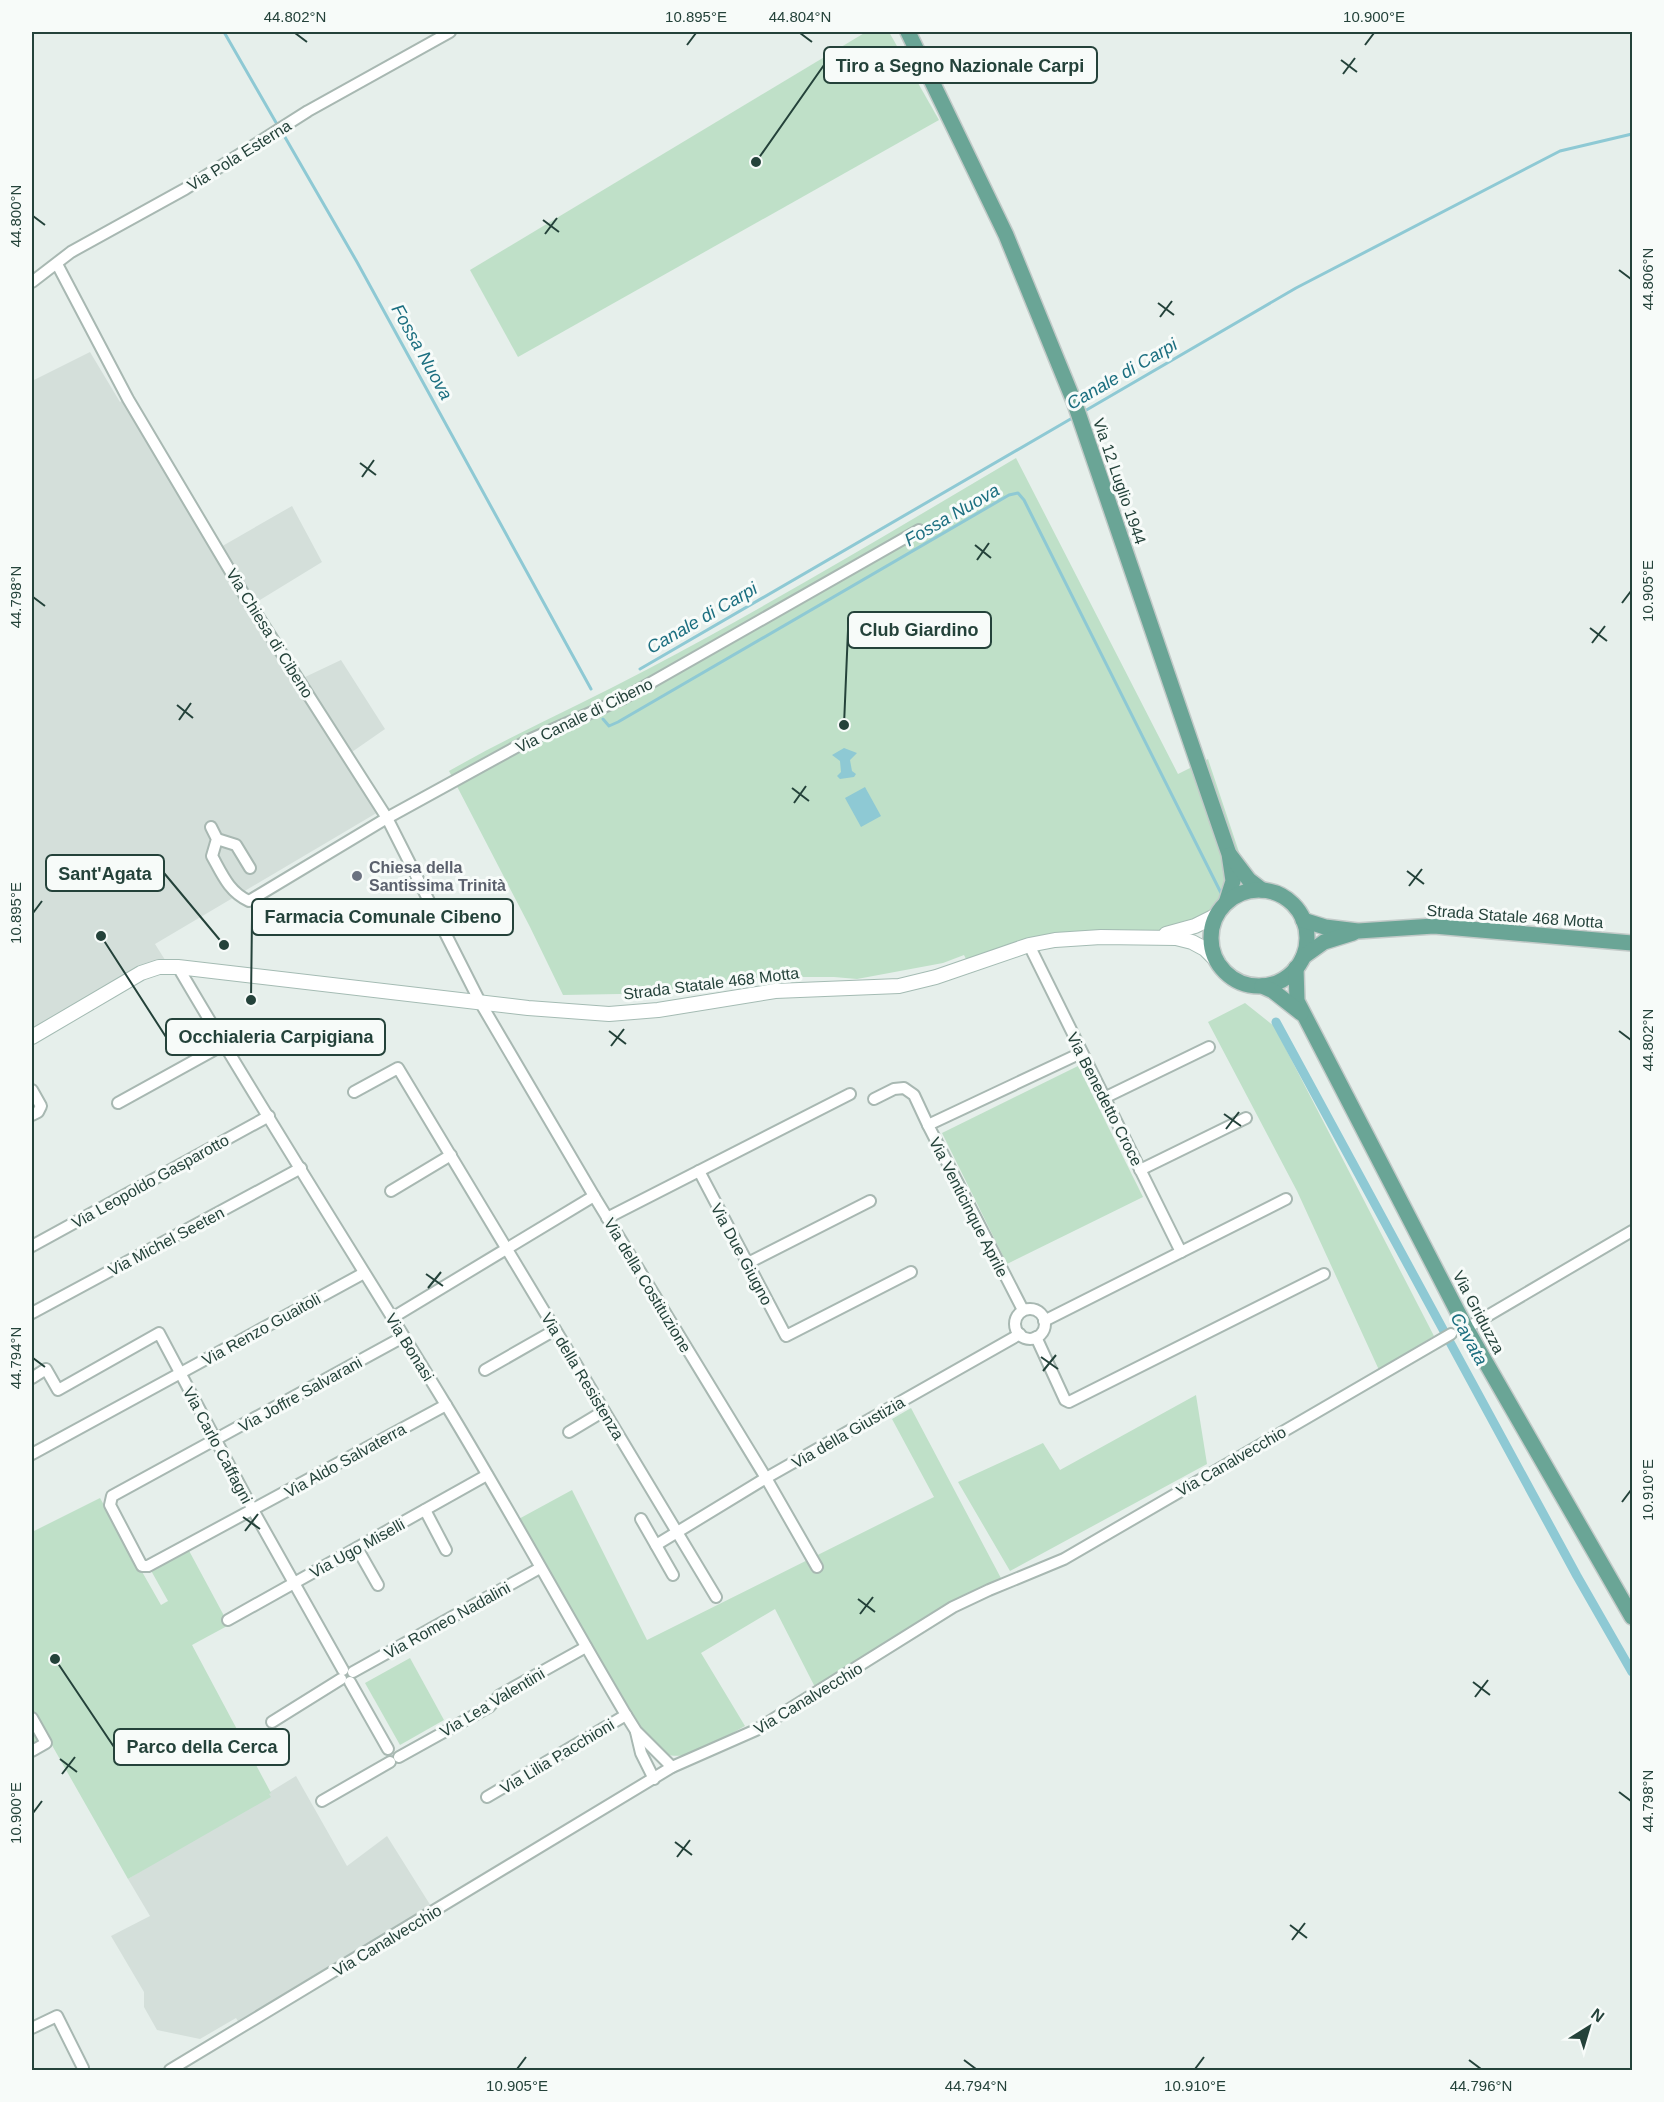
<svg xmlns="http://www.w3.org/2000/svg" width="1664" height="2102" font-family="Helvetica,sans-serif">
<rect width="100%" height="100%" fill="#e6efeb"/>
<g fill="#d4dfda">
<path d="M90,352L120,402L125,399L219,548L292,506L322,562L255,603L303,678L341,660L385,729L349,754L385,808L155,944L167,963L132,970L32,1031V381Z"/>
<path d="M296,1776L347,1866L387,1836L434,1911L241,2026L236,2018L200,2039L157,2030L144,2007V1992L111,1936L150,1916L128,1879Z"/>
</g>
<g fill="#bfe0c8">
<path d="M866,32H889L939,120L518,357L470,270Z"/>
<path d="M1016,458L1178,774L1208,759L1242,861L1211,911L1195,921L1188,943L1047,944L971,969L964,955L943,963L857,979L834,977H760L676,993L563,995L530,927L449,771C514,734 582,704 648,669C773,603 894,530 1016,458Z"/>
<path d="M1245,1003L1274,1026L1434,1336L1379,1370L1297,1191L1208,1022Z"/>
<path d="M1078,1066L1143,1197L1007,1264L942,1133Z"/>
<path d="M1196,1395L1207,1464L1010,1571L958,1482L1043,1443L1060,1470Z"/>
<path d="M911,1408L1003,1582L817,1691L775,1609L701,1653L745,1726C724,1737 690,1763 666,1754C659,1752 653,1745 647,1740L515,1521L572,1490L647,1640L934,1497L892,1419Z"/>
<path d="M100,1498L161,1605L168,1601L149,1567L187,1547L229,1625L192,1645L271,1793L269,1794L271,1797L128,1879L49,1740L32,1750V1532Z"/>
<path d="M410,1658L444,1720L400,1745L365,1683Z"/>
</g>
<g fill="#8ec9d4">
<path d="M844,748L857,753L850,760L852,771L856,774L854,777L840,779L837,776L841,772L840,761L832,755Z"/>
<path d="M865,787L881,816L861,827L845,798Z"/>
</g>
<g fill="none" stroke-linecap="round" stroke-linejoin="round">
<g stroke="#8ec9d4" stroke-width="3">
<path d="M224,32L278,126"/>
<path d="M282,132L357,262L591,689"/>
<path d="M1083,412L1296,288L1560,151L1632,134"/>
<path d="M640,669L1074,417"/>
<path d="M603,719L609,726L618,722L1009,495L1018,493L1024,500L1222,895"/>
</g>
<path stroke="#8ec9d4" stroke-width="9" d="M1276,1022L1577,1576L1632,1672"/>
<g stroke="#a8b8b2" stroke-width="14">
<g id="minor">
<path d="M57,264L128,399L245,596L387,818L480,1002L594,1196L766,1478L817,1567"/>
<path d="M32,282L71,252L185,189L308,111L450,32"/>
<path d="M211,827L217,839L212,856C222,874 229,892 249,901L387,818L529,740L624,698L919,530"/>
<path d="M217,839L236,845L250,868"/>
<path d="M1029,945L1181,1252"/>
<path d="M178,967C264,1114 357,1259 446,1405C508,1507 565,1612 626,1715L636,1731L672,1767"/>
<path d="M32,1090L41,1106L38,1112L32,1115"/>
<path d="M354,1092L398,1068L716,1597"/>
<path d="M1104,1098L1209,1047"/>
<path d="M874,1099L894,1089L904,1088L914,1095L928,1125"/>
<path d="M118,1103L223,1045"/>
<path d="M1140,1170L1246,1118"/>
<path d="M699,1171L786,1336L911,1272"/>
<path d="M391,1191L451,1155"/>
<path d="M607,1218L850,1094"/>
<path d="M32,1246L269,1116"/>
<path d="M748,1263L870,1201"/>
<circle cx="1030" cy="1324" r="15"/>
<path d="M1023,1310L928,1125L1081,1053"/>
<path d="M32,1313L301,1168"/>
<path d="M392,1318L594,1196"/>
<path d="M1044,1321L1286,1199"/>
<path d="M1472,1325L1632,1231"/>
<path d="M403,1337L112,1496L110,1505L142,1566H148L446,1405"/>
<path d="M1036,1337L1065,1400L1069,1402L1324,1274"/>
<path d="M485,1370L555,1330"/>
<path d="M32,1378L46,1369L58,1390L159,1333L253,1510L343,1670"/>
<path d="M569,1432L604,1411"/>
<path d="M32,1454L364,1273"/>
<path d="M425,1510L446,1550"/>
<path d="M641,1519L673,1575"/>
<path d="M656,1545L766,1478L1020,1334"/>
<path d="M357,1548L378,1585"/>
<path d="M228,1620L487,1475"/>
<path d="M353,1672L540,1568"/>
<path d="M350,1682L388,1749"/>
<path d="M32,1718L46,1743L32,1751"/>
<path d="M272,1722L341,1679"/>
<path d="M636,1732L641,1753L654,1779"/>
<path d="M399,1757L489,1707L500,1695L586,1647"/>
<path d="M487,1797L626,1715"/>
<path d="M322,1801L390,1762"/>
<path d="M32,2028L57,2016L83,2068"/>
<path d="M170,2070L672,1767L756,1730L953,1607L989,1590L1064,1559L1451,1334"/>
</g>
</g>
<g stroke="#a4bbb3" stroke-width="16">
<g id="secondary">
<path d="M1166,934L1195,926L1217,915"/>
<path d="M32,1037L141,973L159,967H178L528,1008L609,1014L658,1010L775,991L899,986L936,977L1029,945L1055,940L1101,937L1176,938L1192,942L1205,949L1218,962"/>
</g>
</g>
<g stroke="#c2cac8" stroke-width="18">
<g id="primary">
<path d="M908,32L1006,235L1075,404L1229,854L1233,881L1226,903"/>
<path d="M1230,855L1249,880L1262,890"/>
<circle cx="1259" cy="938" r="48"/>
<path d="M1303,920L1325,927L1358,931L1434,926L1632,943"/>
<path d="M1303,957L1324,942L1353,933"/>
<path d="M1296,968L1297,1001L1466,1328L1632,1617"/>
<path d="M1262,986L1273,991L1301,1013"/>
</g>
</g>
<use href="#minor" stroke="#fff" stroke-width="10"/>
<use href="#secondary" stroke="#fff" stroke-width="14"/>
<use href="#primary" stroke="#6aa596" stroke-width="15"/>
</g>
<path fill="none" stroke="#24423a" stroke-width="2" d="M295,33L307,42M800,33L812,42M687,45L696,33M1365,45L1374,33M1341,60L1357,72M1343,74L1355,58M33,216L45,225M543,220L559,232M545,234L557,218M1619,270L1631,279M1158,303L1174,315M1160,317L1172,301M360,463L376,475M362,477L374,460M975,545L991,558M977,560L989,543M33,597L45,606M1622,603L1631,591M1590,628L1607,641M1592,643L1605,626M177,705L193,718M179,720L191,703M792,788L809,801M794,803L806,786M1407,871L1424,884M1409,886L1422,869M33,913L42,901M609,1031L626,1044M1619,1031L1631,1040M611,1046L624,1029M1224,1114L1241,1126M1226,1129L1239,1112M426,1274L443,1286M428,1288L441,1272M1041,1357L1058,1369M33,1358L45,1367M1043,1371L1056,1355M1622,1502L1631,1490M243,1517L260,1529M245,1531L258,1514M858,1599L875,1612M860,1614L873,1597M1473,1682L1490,1695M1475,1697L1488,1680M60,1759L77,1772M62,1774L75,1757M1619,1792L1631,1801M33,1813L42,1801M675,1842L692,1855M677,1857L690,1840M1290,1925L1307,1938M1292,1940L1305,1923M964,2060L976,2069M1469,2060L1481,2069M517,2069L526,2057M1195,2069L1204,2057"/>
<circle fill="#6b7280" stroke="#f7fbf9" stroke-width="2" cx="357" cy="876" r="6"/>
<g text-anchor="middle" stroke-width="6" stroke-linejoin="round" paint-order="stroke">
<g font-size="16" fill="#24423a" stroke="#f7fbf9">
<text transform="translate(239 155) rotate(-32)" y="6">Via Pola Esterna</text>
<text transform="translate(1120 481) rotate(71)" y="6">Via 12 Luglio 1944</text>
<text transform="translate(270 633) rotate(58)" y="6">Via Chiesa di Cibeno</text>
<text transform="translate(584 715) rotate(-26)" y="6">Via Canale di Cibeno</text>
<text transform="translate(1515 916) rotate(4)" y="6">Strada Statale 468 Motta</text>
<text transform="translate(711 983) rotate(-7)" y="6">Strada Statale 468 Motta</text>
<text transform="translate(1105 1099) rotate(63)" y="6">Via Benedetto Croce</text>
<text transform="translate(150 1181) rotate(-29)" y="6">Via Leopoldo Gasparotto</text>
<text transform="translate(969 1207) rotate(63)" y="6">Via Venticinque Aprile</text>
<text transform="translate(166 1241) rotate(-28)" y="6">Via Michel Seeten</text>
<text transform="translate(742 1254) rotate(62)" y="6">Via Due Giugno</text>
<text transform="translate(648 1285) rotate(59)" y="6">Via della Costituzione</text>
<text transform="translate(1479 1312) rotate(62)" y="6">Via Griduzza</text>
<text transform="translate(261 1329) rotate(-29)" y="6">Via Renzo Guaitoli</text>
<text transform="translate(410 1347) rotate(58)" y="6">Via Bonasi</text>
<text transform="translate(583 1376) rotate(59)" y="6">Via della Resistenza</text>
<text transform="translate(300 1394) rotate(-29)" y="6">Via Joffre Salvarani</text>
<text transform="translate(848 1432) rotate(-30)" y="6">Via della Giustizia</text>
<text transform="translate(218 1445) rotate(62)" y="6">Via Carlo Caffagni</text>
<text transform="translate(345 1460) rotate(-29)" y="6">Via Aldo Salvaterra</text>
<text transform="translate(1231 1461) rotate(-30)" y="6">Via Canalvecchio</text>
<text transform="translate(357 1548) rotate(-29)" y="6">Via Ugo Miselli</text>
<text transform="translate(447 1620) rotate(-29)" y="6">Via Romeo Nadalini</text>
<text transform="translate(808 1698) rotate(-31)" y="6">Via Canalvecchio</text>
<text transform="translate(492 1702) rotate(-31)" y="6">Via Lea Valentini</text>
<text transform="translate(557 1756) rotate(-31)" y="6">Via Lilia Pacchioni</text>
<text transform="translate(387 1940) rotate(-31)" y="6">Via Canalvecchio</text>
</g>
<g font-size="16" font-weight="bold" fill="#5b616d" stroke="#f7fbf9" text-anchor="start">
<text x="369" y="873">Chiesa della<tspan x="369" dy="18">Santissima Trinità</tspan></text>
</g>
<g font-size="18" font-style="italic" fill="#1c6f80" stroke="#f7fbf9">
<text transform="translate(422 352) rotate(61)" y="6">Fossa Nuova</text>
<text transform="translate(1122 374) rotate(-30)" y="6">Canale di Carpi</text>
<text transform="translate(952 515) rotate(-30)" y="6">Fossa Nuova</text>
<text transform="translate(702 618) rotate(-30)" y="6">Canale di Carpi</text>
<text transform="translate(1469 1339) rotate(61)" y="6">Cavata</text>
</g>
</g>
<path fill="none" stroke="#24423a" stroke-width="2" d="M756 162L824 65M844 725L848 630M224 945L164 873M251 1000L252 917M101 936L166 1037M55 1659L114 1747"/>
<g fill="#24423a" stroke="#f7fbf9" stroke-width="2">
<circle cx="756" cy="162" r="6"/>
<circle cx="844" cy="725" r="6"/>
<circle cx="224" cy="945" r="6"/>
<circle cx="251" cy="1000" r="6"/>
<circle cx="101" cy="936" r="6"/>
<circle cx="55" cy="1659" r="6"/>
</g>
<g fill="#f7fbf9" stroke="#24423a" stroke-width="2">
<rect x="824" y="47" width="273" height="36" rx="6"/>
<rect x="848" y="612" width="143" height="36" rx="6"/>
<rect x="46" y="855" width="118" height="36" rx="6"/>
<rect x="252" y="899" width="261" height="36" rx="6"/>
<rect x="166" y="1019" width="219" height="36" rx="6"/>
<rect x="114" y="1729" width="175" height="36" rx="6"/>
</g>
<g font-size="18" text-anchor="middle" font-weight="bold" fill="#24423a">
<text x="960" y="72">Tiro a Segno Nazionale Carpi</text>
<text x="919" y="636">Club Giardino</text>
<text x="105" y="880">Sant'Agata</text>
<text x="383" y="923">Farmacia Comunale Cibeno</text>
<text x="276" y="1043">Occhialeria Carpigiana</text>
<text x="202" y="1753">Parco della Cerca</text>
</g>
<rect width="1664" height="2102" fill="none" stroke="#f7fbf9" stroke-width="66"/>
<g transform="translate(1589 2027) rotate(37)" stroke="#f7fbf9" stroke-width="4.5" paint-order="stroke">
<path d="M0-4.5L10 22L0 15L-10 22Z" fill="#24423a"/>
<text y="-9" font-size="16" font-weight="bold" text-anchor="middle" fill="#24423a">N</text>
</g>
<rect x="33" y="33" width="1598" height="2036" fill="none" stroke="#24423a" stroke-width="2"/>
<g font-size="15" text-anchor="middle" fill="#24423a">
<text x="295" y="22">44.802°N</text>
<text x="696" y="22">10.895°E</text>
<text x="800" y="22">44.804°N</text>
<text x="1374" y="22">10.900°E</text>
<text transform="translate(16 216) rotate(-90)" y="5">44.800°N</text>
<text transform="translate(1648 279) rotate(-90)" y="5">44.806°N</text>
<text transform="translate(1648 591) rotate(-90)" y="5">10.905°E</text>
<text transform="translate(16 597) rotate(-90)" y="5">44.798°N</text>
<text transform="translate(16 913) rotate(-90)" y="5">10.895°E</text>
<text transform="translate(1648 1040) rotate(-90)" y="5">44.802°N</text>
<text transform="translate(16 1358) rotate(-90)" y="5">44.794°N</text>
<text transform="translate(1648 1490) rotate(-90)" y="5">10.910°E</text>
<text transform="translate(1648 1801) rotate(-90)" y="5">44.798°N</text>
<text transform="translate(16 1813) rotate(-90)" y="5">10.900°E</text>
<text x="517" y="2091">10.905°E</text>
<text x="976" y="2091">44.794°N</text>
<text x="1195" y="2091">10.910°E</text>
<text x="1481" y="2091">44.796°N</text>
</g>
</svg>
